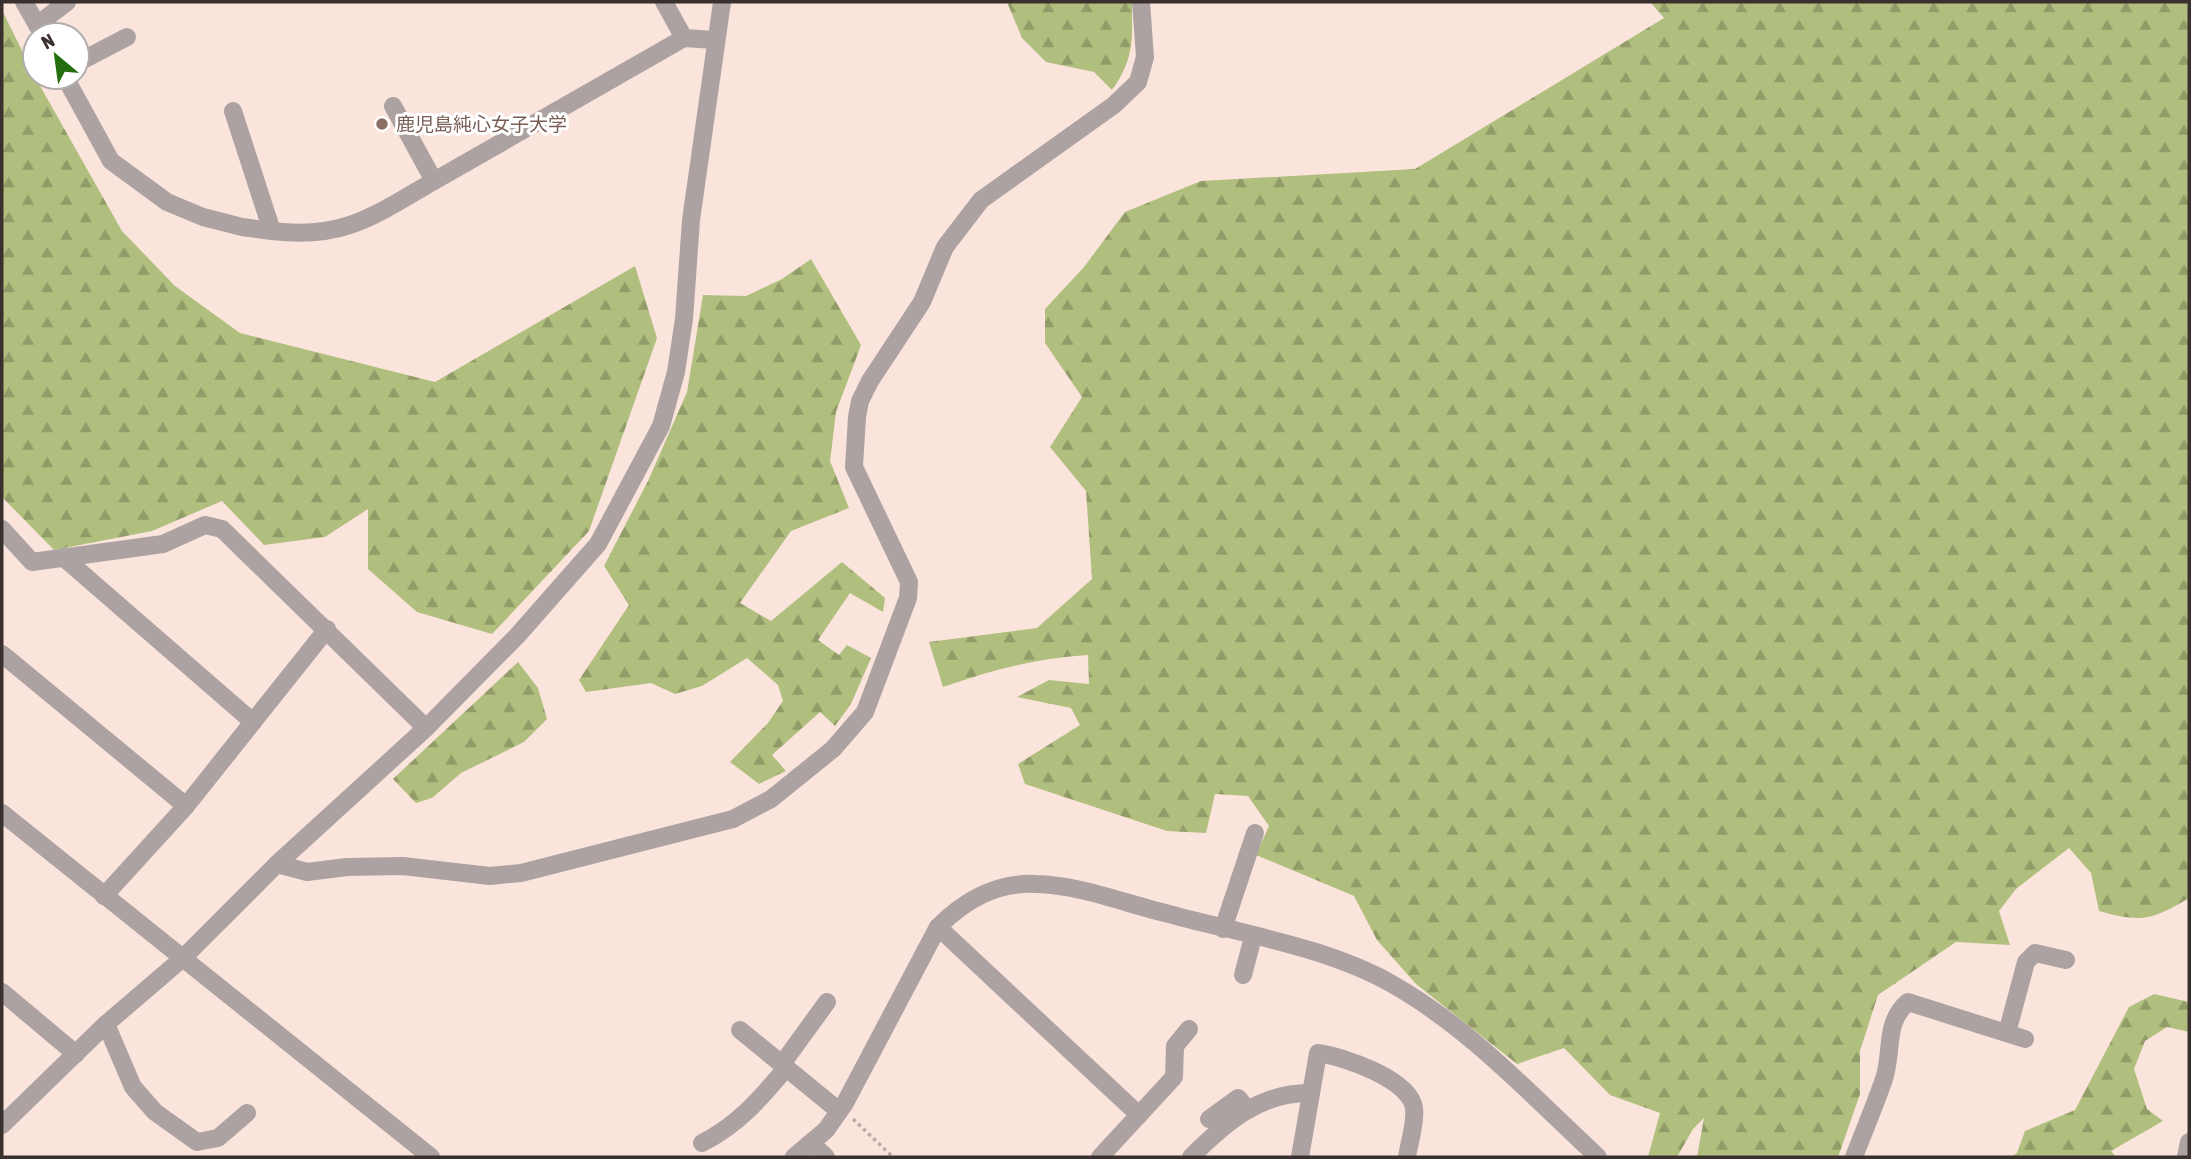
<svg xmlns="http://www.w3.org/2000/svg" width="2191" height="1159" font-family="'Asap Condensed','Noto Sans JP',sans-serif">
<defs>
<pattern id="forest-firs" width="22" height="20" patternUnits="userSpaceOnUse" patternTransform="scale(1.75)"><rect width="22" height="20" fill="#b1bf7e"/><path d="M5 1l3.5 6h-7zM16 11l3.5 6h-7z" fill="#919c68"/></pattern>
</defs>
<rect width="100%" height="100%" fill="#fbe4dc"/>
<g fill="url(#forest-firs)">
<path d="M1007,2H1132C1132,39 1135,58 1112,90L1094,72L1046,62L1022,38Z"/>
<path d="M1650,2H2189V898C2153,920 2141,923 2099,911L2091,873L2069,848L2016,889L1999,911L2010,945L1956,942L1878,995L1860,1051V1094L1838,1157H1697L1704,1118L1693,1129L1677,1157H1648L1660,1113L1610,1095L1564,1048L1517,1064L1416,984L1377,940L1354,896L1256,855L1269,826L1248,796L1215,794L1206,833L1167,831L1025,784L1018,764L1080,725L1071,708L1017,697L1049,680L1089,684L1088,655C1037,658 991,670 943,687L929,642L1037,628L1092,579L1086,491L1050,447L1082,397L1045,343V309L1084,267L1125,212L1201,181L1415,169L1664,18Z"/>
<path d="M2,10L35,77L122,231L175,286L240,333L435,382L635,266L657,338L589,531L492,634L417,612L368,569V509L325,537L264,545L222,501L152,531L54,550L2,497Z"/>
<path d="M811,259L861,345L836,412L830,461L849,508L791,531L740,603L771,621L842,562L885,598L883,612L850,593L818,640L839,655L847,645L871,658L851,704L835,726L820,712L772,755L786,771L759,784L730,762L768,723L783,701L778,685L747,658L702,686L675,694L651,683L586,692L579,680L629,605L604,566L648,481L687,392L703,295L746,296L782,279Z"/>
<path d="M518,662L538,688L547,719L524,742L461,773L432,798L416,803L393,779Z"/>
<path d="M2154,994L2189,1002V1032L2167,1027L2145,1041L2134,1069L2147,1109L2163,1121L2111,1151L2116,1157H2011L2017,1153L2025,1131L2075,1110L2129,1007Z"/>
</g>
<g fill="none" stroke-linecap="round" stroke-linejoin="round">
<path stroke="#bdaba4" stroke-width="3.5" stroke-dasharray="3.5 3.5" stroke-linecap="butt" d="M853,1119L893,1157"/>
<g stroke="#aca2a2" stroke-width="18">
<path d="M24,2L43,35"/>
<path d="M664,2L684,38L715,40"/>
<path d="M37,25L67,2"/>
<path d="M77,63L127,37"/>
<path d="M65,77L111,161L167,202L203,217L242,227L272,231"/>
<path d="M393,106L434,181L684,38"/>
<path d="M233,111L272,231C344,240 375,215 434,181"/>
<path d="M2,529L32,562L163,544L205,525L222,529L426,728"/>
<path d="M63,557L253,722"/>
<path d="M2,654L186,806"/>
<path d="M277,864L307,872L347,867L403,866L490,876L521,873L733,819L771,799L833,749L865,712L908,598L909,582L854,467L857,417L860,401L870,381L922,302L945,247L981,200L1114,105L1138,82L1145,57L1141,2"/>
<path d="M104,896L186,806L327,629"/>
<path d="M938,927L1139,1115"/>
<path d="M1223,929L1255,833"/>
<path d="M1243,975L1253,937"/>
<path d="M2,992L76,1054"/>
<path d="M106,1024L133,1087L155,1112L197,1142L218,1138L247,1113"/>
<path d="M740,1030L839,1111"/>
<path d="M2007,1033L2026,962L2035,953L2066,960"/>
<path d="M782,1064L827,1002"/>
<path d="M1209,1119L1238,1098L1248,1110"/>
<path d="M702,1143C738,1125 761,1098 786,1068"/>
<path d="M811,1143L826,1157"/>
<path d="M794,1157L826,1130L845,1103L938,927C965,900 996,882 1036,884C1079,885 1124,903 1165,913C1238,933 1327,947 1392,984C1470,1028 1533,1097 1598,1157"/>
<path d="M1100,1157L1174,1077L1175,1046L1189,1029"/>
<path d="M1191,1157C1225,1123 1260,1092 1311,1093"/>
<path d="M1300,1157L1318,1053C1342,1056 1410,1079 1414,1108C1416,1123 1409,1143 1407,1157"/>
<path d="M1854,1157C1864,1131 1875,1105 1884,1079C1893,1052 1884,1022 1908,1002L2025,1039"/>
<path d="M2186,1157L2189,1142"/>
</g>
<g stroke="#aca2a2" stroke-width="18">
<path d="M2,813L431,1157"/>
<path d="M2,1125L106,1024L183,958L277,864L426,728L517,636L598,544L661,426L676,372L684,319L691,220L722,2"/>
</g>
</g>
<circle fill="#8d6e63" stroke="#fff" stroke-width="2.5" cx="382" cy="124" r="7"/>
<g text-anchor="middle" stroke-width="6" stroke-linejoin="round" paint-order="stroke">
<g font-size="19" fill="#785e54" stroke="#fff" text-anchor="start">
<text x="396" y="131">鹿児島純心女子大学</text>
</g>
</g>
<rect width="2191" height="1159" fill="none" stroke="#3a312e" stroke-width="7"/>
<g transform="translate(56 56) rotate(331)"><circle r="33" fill="#ffffff" stroke="#b0adab" stroke-width="2"/>
<path d="M0-5L12 26L0 18L-12 26Z" fill="#246e0f"/>
<text y="-10" font-size="19" font-weight="bold" text-anchor="middle" fill="#3a312e">N</text>
</g>
</svg>
